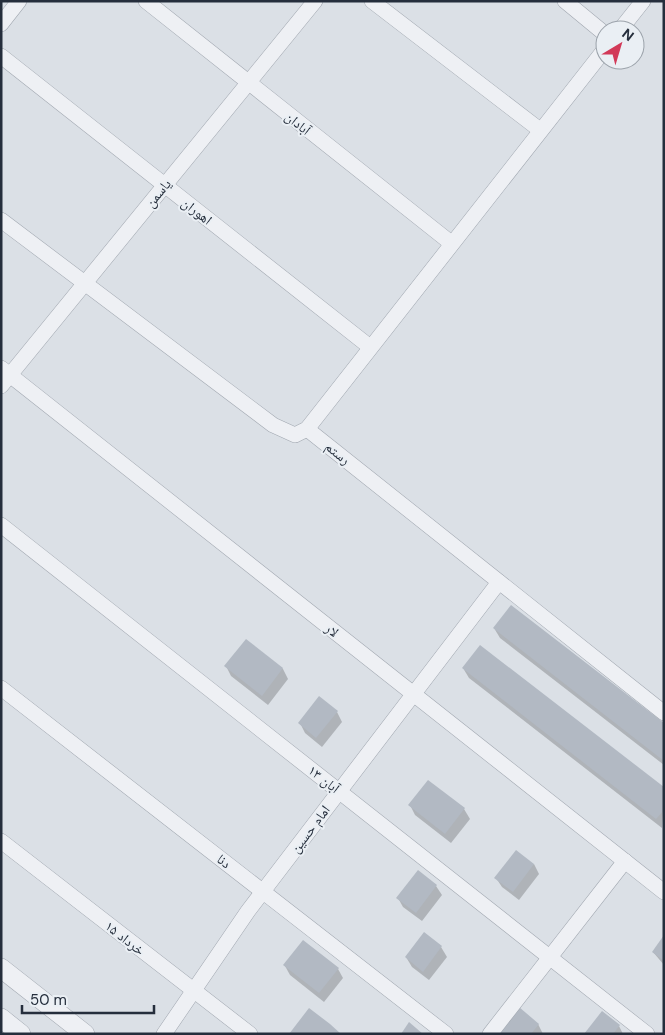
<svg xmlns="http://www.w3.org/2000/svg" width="665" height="1035" font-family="'DM Sans','Noto Naskh Arabic',sans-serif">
<rect width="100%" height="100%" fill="#dbe0e6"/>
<g fill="#0003">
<path d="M494,628L664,725V765L500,638Z"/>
<path d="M246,641L283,669L288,679L268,705L231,676L226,666Z"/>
<path d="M463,668L664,789L662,828L469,678Z"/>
<path d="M337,712L342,722L322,747L305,733L300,723Z"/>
<path d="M410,805L464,809L470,819L451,843L415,815Z"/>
<path d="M534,864L539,874L519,900L502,887L496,878Z"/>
<path d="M418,872L436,886L442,895L422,921L403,907L398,898Z"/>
<path d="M424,934L441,947L447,957L429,980L412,967L406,957Z"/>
<path d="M664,937V965L653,952Z"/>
<path d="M285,966L338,969L343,978L324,1002L290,975Z"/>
<path d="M538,1024L543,1034H500Z"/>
<path d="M619,1026L623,1034H586Z"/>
</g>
<g fill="#b2b9c3">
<path d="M511,605L664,723V761L493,628Z"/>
<path d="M246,639L283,668L262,696L224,666Z"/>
<path d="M480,645L664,787V810L656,819L462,668Z"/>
<path d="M319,696L338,711L316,738L298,723Z"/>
<path d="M428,780L465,808L445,834L408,805Z"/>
<path d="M516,850L534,864L513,892L494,878Z"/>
<path d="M418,870L437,885L416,913L396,898Z"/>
<path d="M424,932L442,946L423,972L405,957Z"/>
<path d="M664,935V961L652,952Z"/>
<path d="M303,940L339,968L319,993L283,965Z"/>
<path d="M519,1007L539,1024L531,1034H498Z"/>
<path d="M309,1008L330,1024L341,1034H289Z"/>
<path d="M602,1011L620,1025L613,1034H584Z"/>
<path d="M409,1022L423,1034H401Z"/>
</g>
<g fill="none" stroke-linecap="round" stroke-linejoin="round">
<g stroke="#a1a7b0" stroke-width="16">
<g id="minor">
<path d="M146,1L451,243"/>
<path d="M372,1L540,130"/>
<path d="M565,1L605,34"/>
<path d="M1,24L19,1"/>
<path d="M620,30L643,1"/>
<path d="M1,56L370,347"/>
<path d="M1,220L273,425L295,435L307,429L605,49"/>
<path d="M1,368L664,892"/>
<path d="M1,386L315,1"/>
<path d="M307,429L664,713"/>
<path d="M1,525L647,1034"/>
<path d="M1,688L446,1034"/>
<path d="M1,841L250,1034"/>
<path d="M164,1034L248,911L499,582"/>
<path d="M490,1034L625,861"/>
</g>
</g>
<g stroke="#a1a7b0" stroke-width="20">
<g id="tertiary">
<path d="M1,968L85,1034"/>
<path d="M1,1018L21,1034"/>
</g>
</g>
<use href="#minor" stroke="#eef0f4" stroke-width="15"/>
<use href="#tertiary" stroke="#eef0f4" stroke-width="19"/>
</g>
<g text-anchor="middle" stroke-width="4" stroke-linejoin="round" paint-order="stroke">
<g font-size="14" fill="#252e3c" stroke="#eaeff4">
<text transform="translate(298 123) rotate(39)" y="5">آبادان</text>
<text transform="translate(158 193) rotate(-51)" y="5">یاسمن</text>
<text transform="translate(197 211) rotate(38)" y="5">اهوران</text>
<text transform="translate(338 453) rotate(39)" y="5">رستم</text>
<text transform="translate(332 630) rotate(38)" y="5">لار</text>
<text transform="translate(324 779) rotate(38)" y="5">۱۳ آبان</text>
<text transform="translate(310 829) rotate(-53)" y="5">امام حسین</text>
<text transform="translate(224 861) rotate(38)" y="5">دنا</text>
<text transform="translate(125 938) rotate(38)" y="5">۱۵ خرداد</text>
</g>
</g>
<rect width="665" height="1035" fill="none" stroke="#252e3c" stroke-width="5"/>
<g transform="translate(620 45) rotate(38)"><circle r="24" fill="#eaeff4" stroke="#9ba2aa"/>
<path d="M0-4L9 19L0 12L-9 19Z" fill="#d23958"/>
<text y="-8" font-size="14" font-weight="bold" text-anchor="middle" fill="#252e3c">N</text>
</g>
<path d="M22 1005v8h132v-8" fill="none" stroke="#252e3c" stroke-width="2.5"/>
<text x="30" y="1005" font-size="15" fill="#252e3c" stroke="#eaeff4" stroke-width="4" paint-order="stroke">50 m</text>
</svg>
